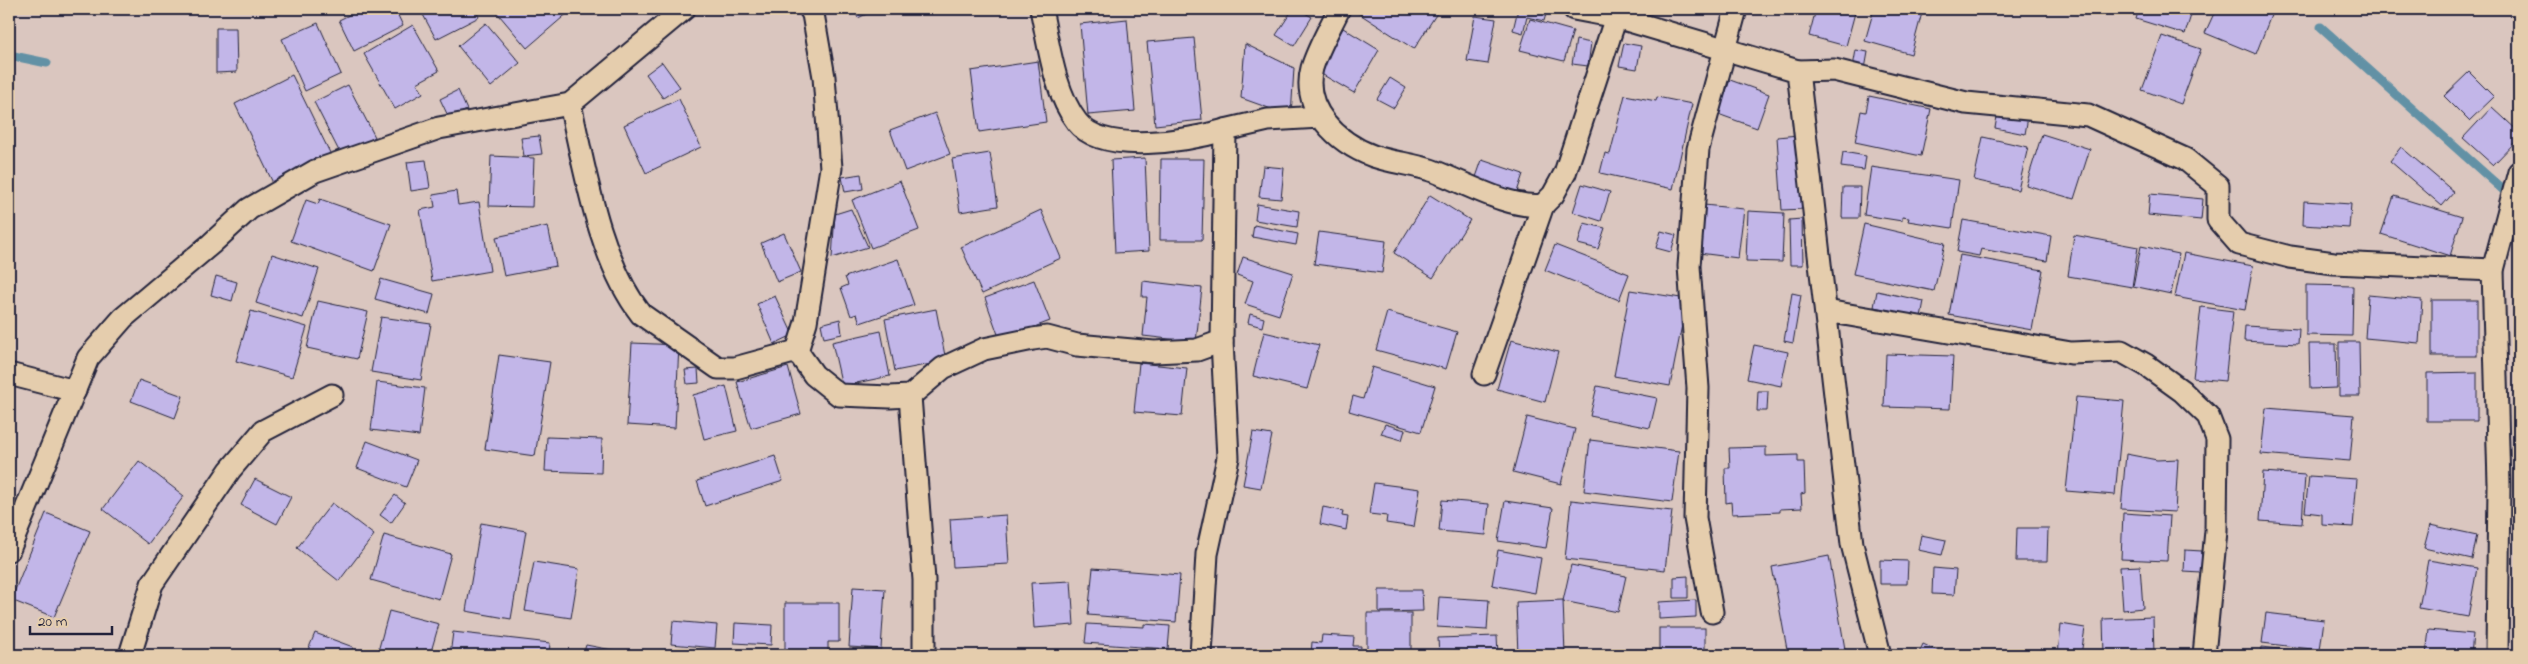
<svg xmlns="http://www.w3.org/2000/svg" width="2528" height="664" font-family="'Indie Flower',sans-serif">
<rect width="100%" height="100%" fill="#dac6bf"/>
<filter id="ink" filterUnits="userSpaceOnUse"><feTurbulence type="fractalNoise" baseFrequency=".02" numOctaves="2"/><feDisplacementMap in="SourceGraphic" scale="10" xChannelSelector="R" yChannelSelector="G"/><feConvolveMatrix kernelMatrix="1 2 1 2 8 2 1 2 1" color-interpolation-filters="sRGB"/></filter>
<g filter="url(#ink)">
<g fill="none" stroke-linecap="round" stroke-linejoin="round">
<g stroke="#6291a5" stroke-width="9">
<path d="M2321,27L2511,197"/>
<path d="M9,55L47,63"/>
</g>
</g>
<g fill="#c2b6e8" stroke="#22223b">
<path d="M307,9H317L311,14Z"/>
<path d="M361,9H395L403,26L354,51L339,20Z"/>
<path d="M420,9H475L479,17L436,39Z"/>
<path d="M494,9H568L570,11L527,48Z"/>
<path d="M854,9H877L858,18Z"/>
<path d="M1293,9H1298L1312,17L1294,46L1276,35Z"/>
<path d="M1352,9H1437L1439,10L1414,49Z"/>
<path d="M1518,9L1546,14L1544,21L1527,17L1523,33L1513,30Z"/>
<path d="M1816,9H1856L1846,46L1809,36Z"/>
<path d="M1874,9H1923L1911,54L1865,41Z"/>
<path d="M2139,9H2193L2185,34L2136,19Z"/>
<path d="M2216,9L2273,10L2256,54L2205,33Z"/>
<path d="M1475,16L1496,19L1488,64L1467,61Z"/>
<path d="M1127,19L1135,111L1088,115L1080,24Z"/>
<path d="M1530,19L1573,31L1564,61L1520,50Z"/>
<path d="M318,23L341,74L305,91L282,39Z"/>
<path d="M486,23L520,63L491,87L458,46Z"/>
<path d="M413,25L439,71L417,83L423,93L395,109L364,54Z"/>
<path d="M216,28H236L237,72L216,73Z"/>
<path d="M1343,28L1379,50L1354,93L1318,72Z"/>
<path d="M2162,36L2201,49L2181,104L2142,90Z"/>
<path d="M1194,38L1202,120L1155,125L1147,42Z"/>
<path d="M1576,40L1591,43L1588,66L1572,64Z"/>
<path d="M1624,43L1641,46L1637,69L1619,66Z"/>
<path d="M1245,44L1294,68L1291,116L1241,98Z"/>
<path d="M1856,50L1868,52L1865,69L1853,67Z"/>
<path d="M1038,61L1046,122L979,132L971,71Z"/>
<path d="M662,62L680,87L663,98L646,74Z"/>
<path d="M2469,72L2494,97L2469,121L2444,96Z"/>
<path d="M292,75L332,157L274,185L235,104Z"/>
<path d="M1390,78L1406,88L1394,108L1377,99Z"/>
<path d="M1730,80L1769,94L1757,128L1718,114Z"/>
<path d="M348,85L375,137L341,155L314,102Z"/>
<path d="M458,90L467,110L449,118L440,99Z"/>
<path d="M1625,95L1656,101L1657,97L1692,104L1673,189L1600,173L1605,153L1610,154Z"/>
<path d="M1869,96L1931,109L1921,156L1855,142L1861,111L1866,112Z"/>
<path d="M679,99L701,147L646,173L624,125Z"/>
<path d="M2492,107L2519,132V138L2493,165L2463,138Z"/>
<path d="M1998,111L2028,117L2025,134L1995,128Z"/>
<path d="M935,113L950,154L905,171L890,130Z"/>
<path d="M2042,134L2090,149L2074,199L2026,185Z"/>
<path d="M1798,135L1804,209L1782,210L1777,137Z"/>
<path d="M539,136L542,154L524,156L521,138Z"/>
<path d="M1983,137L2028,147L2018,190L1974,180Z"/>
<path d="M2401,147L2454,192L2442,206L2390,161Z"/>
<path d="M1843,152L1866,156L1864,170L1841,167Z"/>
<path d="M990,153L998,206L960,212L952,159Z"/>
<path d="M491,156L534,158L532,207L489,206Z"/>
<path d="M1145,158L1149,251L1115,253L1111,160Z"/>
<path d="M1161,159H1204L1202,240H1160Z"/>
<path d="M426,160L430,188L411,191L407,162Z"/>
<path d="M1482,160L1523,174L1516,195L1475,180Z"/>
<path d="M1263,166L1284,168L1281,199L1259,197Z"/>
<path d="M1871,167L1959,180L1952,228L1908,221L1909,218L1902,217V221L1864,215Z"/>
<path d="M861,174L863,189L845,192L842,177Z"/>
<path d="M900,181L919,230L871,248L852,200Z"/>
<path d="M1582,184L1610,192L1601,221L1573,212Z"/>
<path d="M1843,187H1860L1859,218H1842Z"/>
<path d="M456,191L458,205L479,202L490,271L432,281L420,210L435,207L433,195Z"/>
<path d="M2150,194L2203,199L2201,220L2148,215Z"/>
<path d="M1430,195L1470,220L1433,278L1394,253Z"/>
<path d="M2394,196L2462,217L2450,256L2381,234Z"/>
<path d="M320,199L391,224L374,271L291,241L306,200L318,204Z"/>
<path d="M2304,201L2351,204L2349,228L2303,225Z"/>
<path d="M1257,204L1299,211L1297,227L1255,220Z"/>
<path d="M1704,205L1744,209L1738,258L1699,253Z"/>
<path d="M851,209L868,247L832,258L835,214Z"/>
<path d="M1041,210L1061,258L982,294L961,247Z"/>
<path d="M1748,211L1784,213L1782,262L1746,261Z"/>
<path d="M1802,219L1803,265H1790L1789,220Z"/>
<path d="M1963,220L2051,236L2047,261L1981,249L1979,256L1957,252Z"/>
<path d="M1584,223L1605,228L1598,249L1578,244Z"/>
<path d="M1864,224L1945,243L1934,291L1853,274Z"/>
<path d="M1254,225L1298,234L1296,245L1252,237Z"/>
<path d="M548,226L556,266L504,276L496,237Z"/>
<path d="M1661,231L1676,235L1671,252L1656,248Z"/>
<path d="M1319,232L1386,241L1382,273L1314,264Z"/>
<path d="M784,233L801,272L777,282L761,243Z"/>
<path d="M2074,235L2138,247L2132,287L2068,276Z"/>
<path d="M1555,245L1629,274L1619,300L1545,270Z"/>
<path d="M2141,246L2179,254L2171,294L2133,286Z"/>
<path d="M2184,253L2253,266L2245,310L2175,297Z"/>
<path d="M272,254L319,269L303,318L256,303Z"/>
<path d="M1960,255L2043,270L2032,330L1949,315Z"/>
<path d="M1243,257L1293,273L1279,315L1245,304L1253,281L1237,275Z"/>
<path d="M898,259L914,305L860,323L857,314L851,316L841,288L848,285L845,277Z"/>
<path d="M216,276L237,282L232,301L211,295Z"/>
<path d="M381,279L434,294L429,314L375,299Z"/>
<path d="M1034,280L1050,321L1000,340L985,298Z"/>
<path d="M1143,281L1202,288L1196,342L1143,336L1147,297H1142Z"/>
<path d="M2306,285L2353,286L2352,336L2306,335Z"/>
<path d="M1630,290L1687,299L1670,386L1614,376Z"/>
<path d="M1877,291L1924,301L1921,317L1874,307Z"/>
<path d="M1792,293L1801,295L1793,343L1784,341Z"/>
<path d="M2368,295L2422,300L2419,343L2365,338Z"/>
<path d="M775,296L793,335L774,344L757,304Z"/>
<rect x="2432" y="300" width="45" height="56"/>
<path d="M318,301L368,312L357,359L307,348Z"/>
<path d="M2201,307L2233,311L2225,381L2193,378Z"/>
<path d="M936,309L946,361L895,371L885,319Z"/>
<path d="M251,311L307,327L292,377L236,361Z"/>
<path d="M1387,312L1457,332L1446,369L1376,350Z"/>
<path d="M1250,314L1264,318L1262,327L1248,323Z"/>
<path d="M381,317L431,324L421,380L371,372Z"/>
<path d="M840,319L842,334L824,338L821,324Z"/>
<path d="M2245,326L2299,329L2298,344L2244,341Z"/>
<path d="M881,331L890,376L842,386L832,342Z"/>
<path d="M1264,332L1319,345L1307,389L1253,376Z"/>
<path d="M1511,340L1558,352L1545,402L1497,389Z"/>
<path d="M2339,342H2359L2360,396H2339Z"/>
<path d="M632,343L679,345L675,428L627,425Z"/>
<path d="M2309,344H2336L2337,388L2310,389Z"/>
<path d="M1754,345L1788,352L1781,386L1747,379Z"/>
<path d="M1886,354L1953,356L1950,409L1884,407Z"/>
<path d="M499,355L550,362L535,456L485,449Z"/>
<path d="M1139,363L1187,368L1182,416L1134,412Z"/>
<path d="M788,367L801,414L751,428L737,382Z"/>
<path d="M1372,367L1435,386L1421,432L1349,411L1353,396L1363,399Z"/>
<path d="M698,369L699,383L687,384L685,370Z"/>
<path d="M2477,372V421H2427V373Z"/>
<path d="M139,380L183,396L175,418L131,401Z"/>
<path d="M377,382L425,388L419,436L371,430Z"/>
<path d="M726,386L737,431L704,439L693,395Z"/>
<path d="M1597,386L1657,398L1650,428L1590,416Z"/>
<path d="M1758,391H1768L1767,411H1757Z"/>
<path d="M2076,397L2124,401L2115,495L2066,491Z"/>
<path d="M2266,408L2354,415L2350,461L2261,454Z"/>
<path d="M1527,417L1575,429L1561,484L1513,472Z"/>
<path d="M1385,424L1405,430L1402,440L1381,434Z"/>
<path d="M1253,432L1272,435L1261,488L1243,485Z"/>
<path d="M547,437L602,439L601,473L545,471Z"/>
<path d="M1590,440L1679,451L1672,502L1584,491Z"/>
<path d="M367,441L417,460L406,487L357,468Z"/>
<path d="M1766,447V456L1798,455V462H1804L1805,493L1801,494L1802,508L1780,509V512L1732,514L1731,502L1726,503L1725,468H1730L1729,448Z"/>
<path d="M2126,454L2157,460L2178,459L2175,512L2121,509Z"/>
<path d="M775,456L783,481L705,506L697,481Z"/>
<path d="M139,461L184,496L148,544L103,509Z"/>
<path d="M2263,472L2305,475L2302,524L2260,521Z"/>
<path d="M2309,476L2357,479L2353,527L2322,525V514L2305,512Z"/>
<path d="M255,479L291,497L277,524L241,505Z"/>
<path d="M1374,483L1420,489L1414,527L1386,523L1387,516L1369,514Z"/>
<path d="M395,495L405,503L391,523L380,515Z"/>
<path d="M1442,500L1489,504L1486,535L1439,531Z"/>
<path d="M1571,500L1672,511L1665,570L1565,559Z"/>
<path d="M1505,501L1553,508L1546,548L1498,541Z"/>
<path d="M332,503L374,535L339,581L297,548Z"/>
<path d="M1323,507L1343,511L1342,516L1348,517L1346,530L1320,524Z"/>
<path d="M46,513L90,531L54,617L11,600Z"/>
<path d="M2123,513L2170,516L2167,561L2121,559Z"/>
<path d="M1006,515L1009,564L953,567L950,519Z"/>
<path d="M481,523L526,531L511,619L466,611Z"/>
<path d="M2430,525L2477,535L2472,559L2424,548Z"/>
<path d="M2017,528H2048L2047,561H2016Z"/>
<path d="M384,535L451,554L439,599L371,580Z"/>
<path d="M1921,535L1946,540L1942,555L1918,550Z"/>
<path d="M1498,550L1541,558L1535,593L1492,585Z"/>
<path d="M2185,550L2202,551L2201,573L2184,572Z"/>
<path d="M1829,556L1846,655H1788L1772,567Z"/>
<path d="M1880,560L1908,561L1907,584H1880Z"/>
<path d="M2428,560L2477,568L2468,617L2419,608Z"/>
<path d="M534,562L579,569L571,618L525,611Z"/>
<path d="M1571,565L1626,576L1618,612L1563,601Z"/>
<path d="M2140,566L2143,608L2123,610L2120,567Z"/>
<path d="M1093,568L1180,575L1176,622L1088,615Z"/>
<path d="M1933,568L1956,570L1954,595L1932,594Z"/>
<path d="M1688,576V598H1674V577Z"/>
<path d="M1071,581L1074,625L1034,628L1031,583Z"/>
<path d="M853,587L885,589L881,649L849,647Z"/>
<path d="M1379,590H1422L1423,611L1379,612Z"/>
<path d="M1439,597L1489,600L1487,630L1437,627Z"/>
<path d="M1563,600L1565,655H1518L1516,602Z"/>
<path d="M1696,600V617L1659,619V602Z"/>
<path d="M785,603H839V642H828V655H785Z"/>
<path d="M389,611L439,624L430,655H377Z"/>
<rect x="1367" y="613" width="44" height="42"/>
<path d="M2266,613L2324,620L2320,650L2262,643Z"/>
<path d="M2153,617L2154,655H2104L2103,619Z"/>
<path d="M673,621L717,625L715,648L671,644Z"/>
<path d="M735,623L772,625L771,645L734,643Z"/>
<path d="M1087,624L1144,627V624L1170,626L1168,649L1085,643Z"/>
<path d="M2061,624L2085,628L2081,655H2058Z"/>
<rect x="1659" y="628" width="46" height="27"/>
<path d="M2429,630L2473,634L2471,655H2426Z"/>
<path d="M453,632L550,643L549,655H450Z"/>
<path d="M315,633L353,647L350,655H306Z"/>
<path d="M1322,635L1354,637L1353,646H1361L1360,655H1311L1312,642L1321,643Z"/>
<path d="M1497,636L1498,655H1439L1438,638Z"/>
<path d="M1923,644L1947,655H1918Z"/>
<path d="M586,645L638,655H583Z"/>
<path d="M2262,647L2331,655H2261Z"/>
<path d="M1096,648L1151,655H1095Z"/>
</g>
<g fill="none" stroke-linecap="round" stroke-linejoin="round">
<g stroke="#22223b" stroke-width="25">
<g id="minor">
<path d="M1041,9C1049,45 1054,92 1077,122C1103,156 1190,140 1225,130L1222,341L1228,458L1207,554L1201,655"/>
<path d="M1339,9C1330,28 1318,48 1312,68C1301,109 1338,143 1373,156C1393,163 1416,164 1436,172C1467,184 1510,209 1543,205L1553,195L1565,173L1616,17"/>
<path d="M1574,9L1616,17L1798,71L1852,544L1880,655"/>
<path d="M1798,71L1834,70L1966,103L2088,115L2185,159L2218,186V220L2239,244L2290,257L2334,263L2493,270"/>
<path d="M570,104C585,170 599,260 641,314L718,368H735L797,351"/>
<path d="M1225,130L1268,120L1320,117"/>
<path d="M1826,311L2071,353L2121,351L2146,365L2182,391L2208,416L2217,439L2216,531L2204,655"/>
<path d="M797,351L814,375L839,395L890,397L910,396L943,368L984,349L1033,339L1047,337L1077,345L1154,352L1197,350L1222,341"/>
<path d="M797,351L806,322L831,168L824,77L813,14L810,9"/>
<path d="M9,374L75,391"/>
<path d="M1484,374L1543,205"/>
<path d="M910,396L924,580V655"/>
<path d="M9,550L88,358L123,318L211,244L249,209L315,171L439,128L570,104L684,9"/>
<path d="M1712,612L1695,518L1698,388L1689,266L1698,149L1736,9"/>
<path d="M130,655L152,584L230,470L263,431L332,395"/>
<path d="M2497,655L2499,484L2493,270L2519,172"/>
</g>
</g>
<use href="#minor" stroke="#e5cdad" stroke-width="21"/>
</g>
</g>
<rect width="2528" height="664" fill="none" stroke="#e5cdad" stroke-width="30"/>
<rect x="15" y="15" width="2498" height="634" fill="none" stroke="#22223b" stroke-width="2" filter="url(#ink)"/>
<path d="M30 626v8h82v-8" fill="none" stroke="#22223b" stroke-width="2.5"/>
<text x="38" y="626" font-size="15" fill="#22223b" stroke="#e5cdad" stroke-width="4" paint-order="stroke">20 m</text>
</svg>
